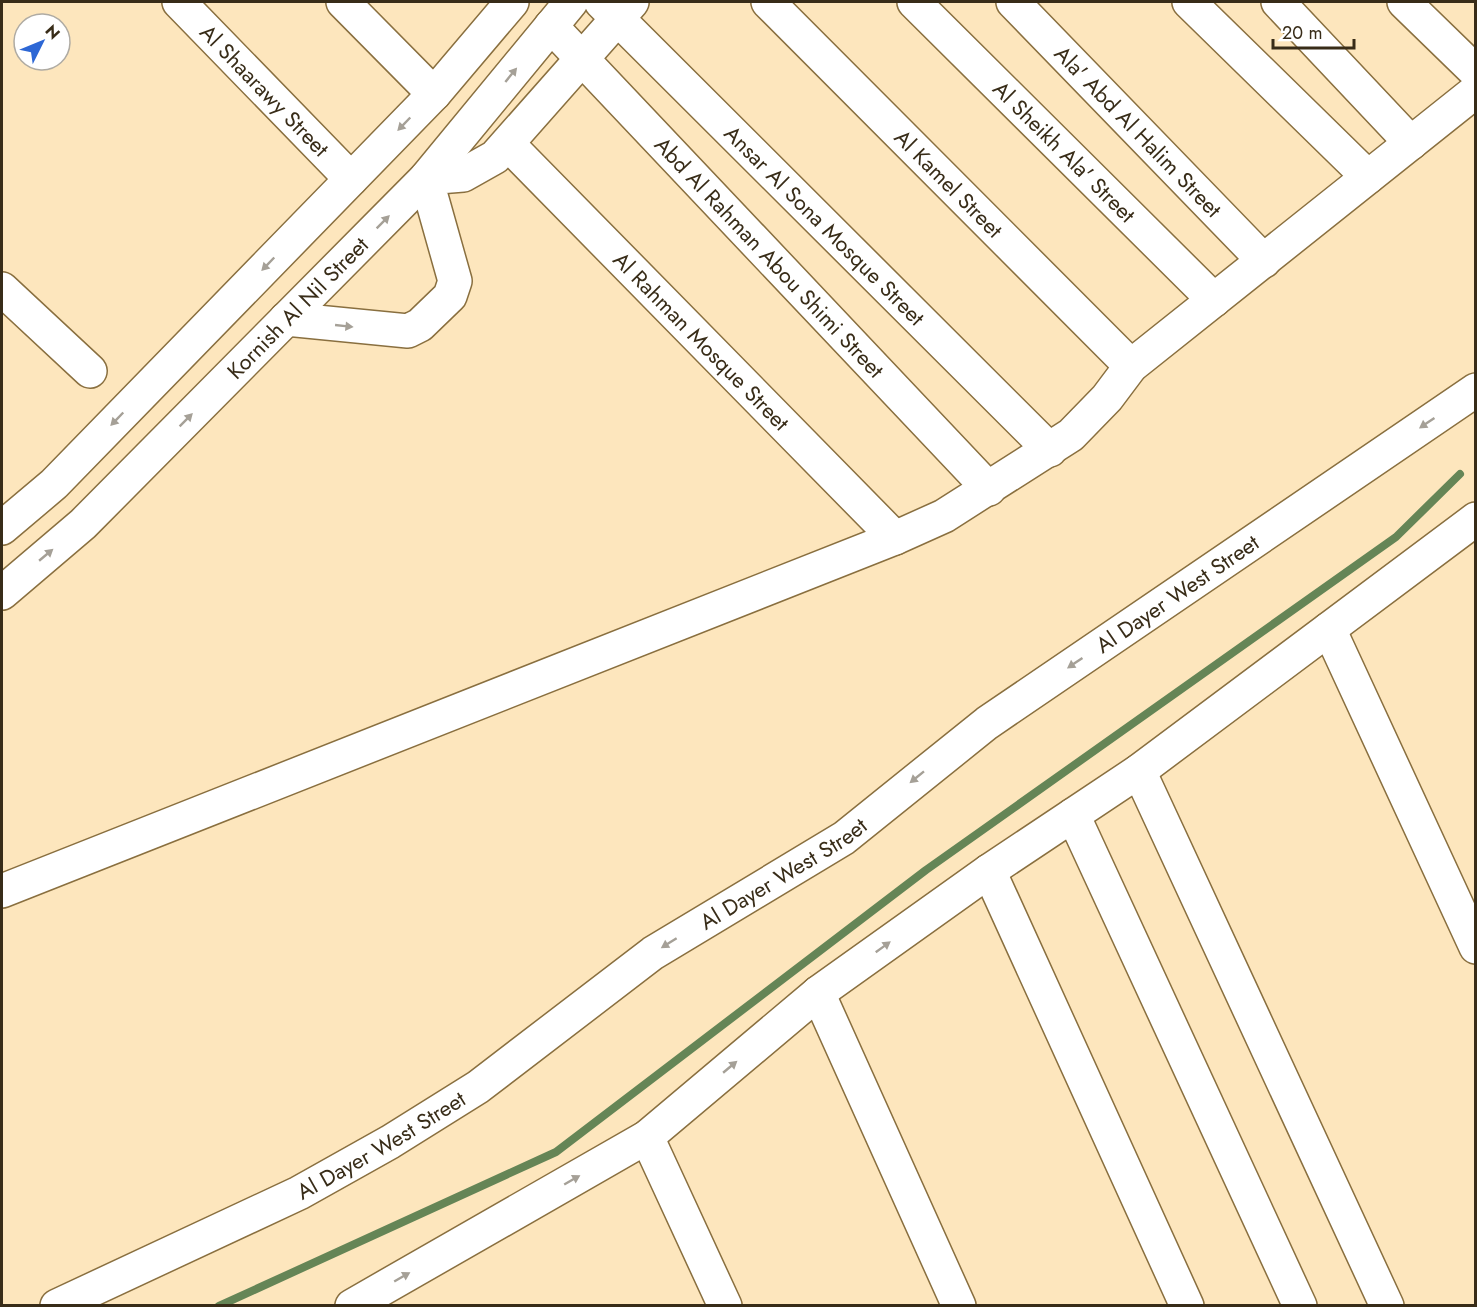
<svg xmlns="http://www.w3.org/2000/svg" width="1477" height="1307" font-family="Jost,sans-serif">
<rect width="100%" height="100%" fill="#fde6bd"/>
<g fill="none" stroke-linecap="round" stroke-linejoin="round">
<path stroke="#658556" stroke-width="8" d="M219,1306L556,1152L926,870L1396,537L1460,474"/>
<g stroke="#896f3f" stroke-width="36">
<g id="minor">
<path id="s1" d="M179,2L351,179"/>
<path d="M343,2L434,94"/>
<path id="s2" d="M601,2L1050,450"/>
<path id="s3" d="M768,2L1131,366"/>
<path id="s4" d="M914,2L1214,300"/>
<path id="s5" d="M1013,2L1264,261"/>
<path d="M1189,2L1368,177"/>
<path d="M1278,2L1411,143"/>
<path d="M1404,2L1476,72"/>
<path id="s6" d="M551,26L989,489"/>
<path id="s7" d="M508,144L895,538"/>
<path d="M2,289L90,371"/>
<path d="M286,319L408,331L420,325L450,296L455,281L426,178L463,175L495,157L632,2"/>
<path d="M1329,629L1476,947"/>
<path d="M1139,771L1387,1306"/>
<path d="M1073,815L1300,1306"/>
<path d="M989,871L1187,1306"/>
<path d="M2,891L895,538L944,516L1071,435L1107,398L1131,366L1476,91"/>
<path d="M818,993L959,1306"/>
<path d="M647,1137L725,1306"/>
<path id="s8" d="M57,1306L299,1193L390,1142L478,1087L653,953L844,838L987,723L1476,390"/>
<path d="M352,1306L647,1137L818,993L989,871L1139,771L1476,519"/>
</g>
</g>
<g stroke="#896f3f" stroke-width="36">
<g id="highway">
<path d="M2,528L54,484L434,94L512,2"/>
<path id="s9" d="M2,593L83,524L426,178L571,2"/>
</g>
</g>
<use href="#minor" stroke="#fff" stroke-width="33"/>
<use href="#highway" stroke="#fff" stroke-width="33"/>
</g>
<defs><path id="oneway-solid" d="M-6-.8H1V-3.2L6.5 0L1 3.2V.8H-6Z" transform="scale(1.5)"/></defs>
<g fill="#a5a097">
<use href="#oneway-solid" transform="translate(511 75) rotate(-51)"/>
<use href="#oneway-solid" transform="translate(404 124) rotate(134)"/>
<use href="#oneway-solid" transform="translate(383 222) rotate(-45)"/>
<use href="#oneway-solid" transform="translate(268 264) rotate(134)"/>
<use href="#oneway-solid" transform="translate(344 326) rotate(6)"/>
<use href="#oneway-solid" transform="translate(117 419) rotate(134)"/>
<use href="#oneway-solid" transform="translate(186 420) rotate(-45)"/>
<use href="#oneway-solid" transform="translate(1427 423) rotate(146)"/>
<use href="#oneway-solid" transform="translate(46 555) rotate(-40)"/>
<use href="#oneway-solid" transform="translate(1075 663) rotate(146)"/>
<use href="#oneway-solid" transform="translate(917 777) rotate(141)"/>
<use href="#oneway-solid" transform="translate(669 943) rotate(148)"/>
<use href="#oneway-solid" transform="translate(883 947) rotate(-36)"/>
<use href="#oneway-solid" transform="translate(730 1067) rotate(-40)"/>
<use href="#oneway-solid" transform="translate(572 1180) rotate(-30)"/>
<use href="#oneway-solid" transform="translate(402 1277) rotate(-30)"/>
</g>
<g text-anchor="middle" stroke-width="4.5" stroke-linejoin="round" paint-order="stroke">
<g font-size="22" fill="#382c18" stroke="#fff">
<text dy="8" stroke="none"><textPath href="#s1" startOffset="123">Al Shaarawy Street</textPath></text>
<text dy="8" stroke="none"><textPath href="#s5" startOffset="180">Ala' Abd Al Halim Street</textPath></text>
<text dy="8" stroke="none"><textPath href="#s4" startOffset="212">Al Sheikh Ala' Street</textPath></text>
<text dy="8" stroke="none"><textPath href="#s3" startOffset="256">Al Kamel Street</textPath></text>
<text dy="8" stroke="none"><textPath href="#s2" startOffset="316">Ansar Al Sona Mosque Street</textPath></text>
<text dy="8" stroke="none"><textPath href="#s6" startOffset="318">Abd Al Rahman Abou Shimi Street</textPath></text>
<text dy="8" stroke="none"><textPath href="#s9" startOffset="411">Kornish Al Nil Street</textPath></text>
<text dy="8" stroke="none"><textPath href="#s7" startOffset="276">Al Rahman Mosque Street</textPath></text>
<text dy="8" stroke="none"><textPath href="#s8" startOffset="1332">Al Dayer West Street</textPath></text>
<text dy="8" stroke="none"><textPath href="#s8" startOffset="848">Al Dayer West Street</textPath></text>
<text dy="8" stroke="none"><textPath href="#s8" startOffset="362">Al Dayer West Street</textPath></text>
</g>
</g>
<rect width="1477" height="1307" fill="none" stroke="#382c18" stroke-width="6"/>
<g transform="translate(42 42) rotate(47)"><circle r="28" fill="#ffffff" stroke="#afaba3" stroke-width="1.5"/>
<path d="M0-4.5L10 22L0 15L-10 22Z" fill="#2d67d5"/>
<text y="-9" font-size="16" font-weight="bold" text-anchor="middle" fill="#382c18">N</text>
</g>
<path d="M1273 39v9h81v-9" fill="none" stroke="#382c18" stroke-width="3"/>
<text x="1282" y="39" font-size="18" fill="#382c18" stroke="#ffffff" stroke-width="4.5" paint-order="stroke">20 m</text>
</svg>
